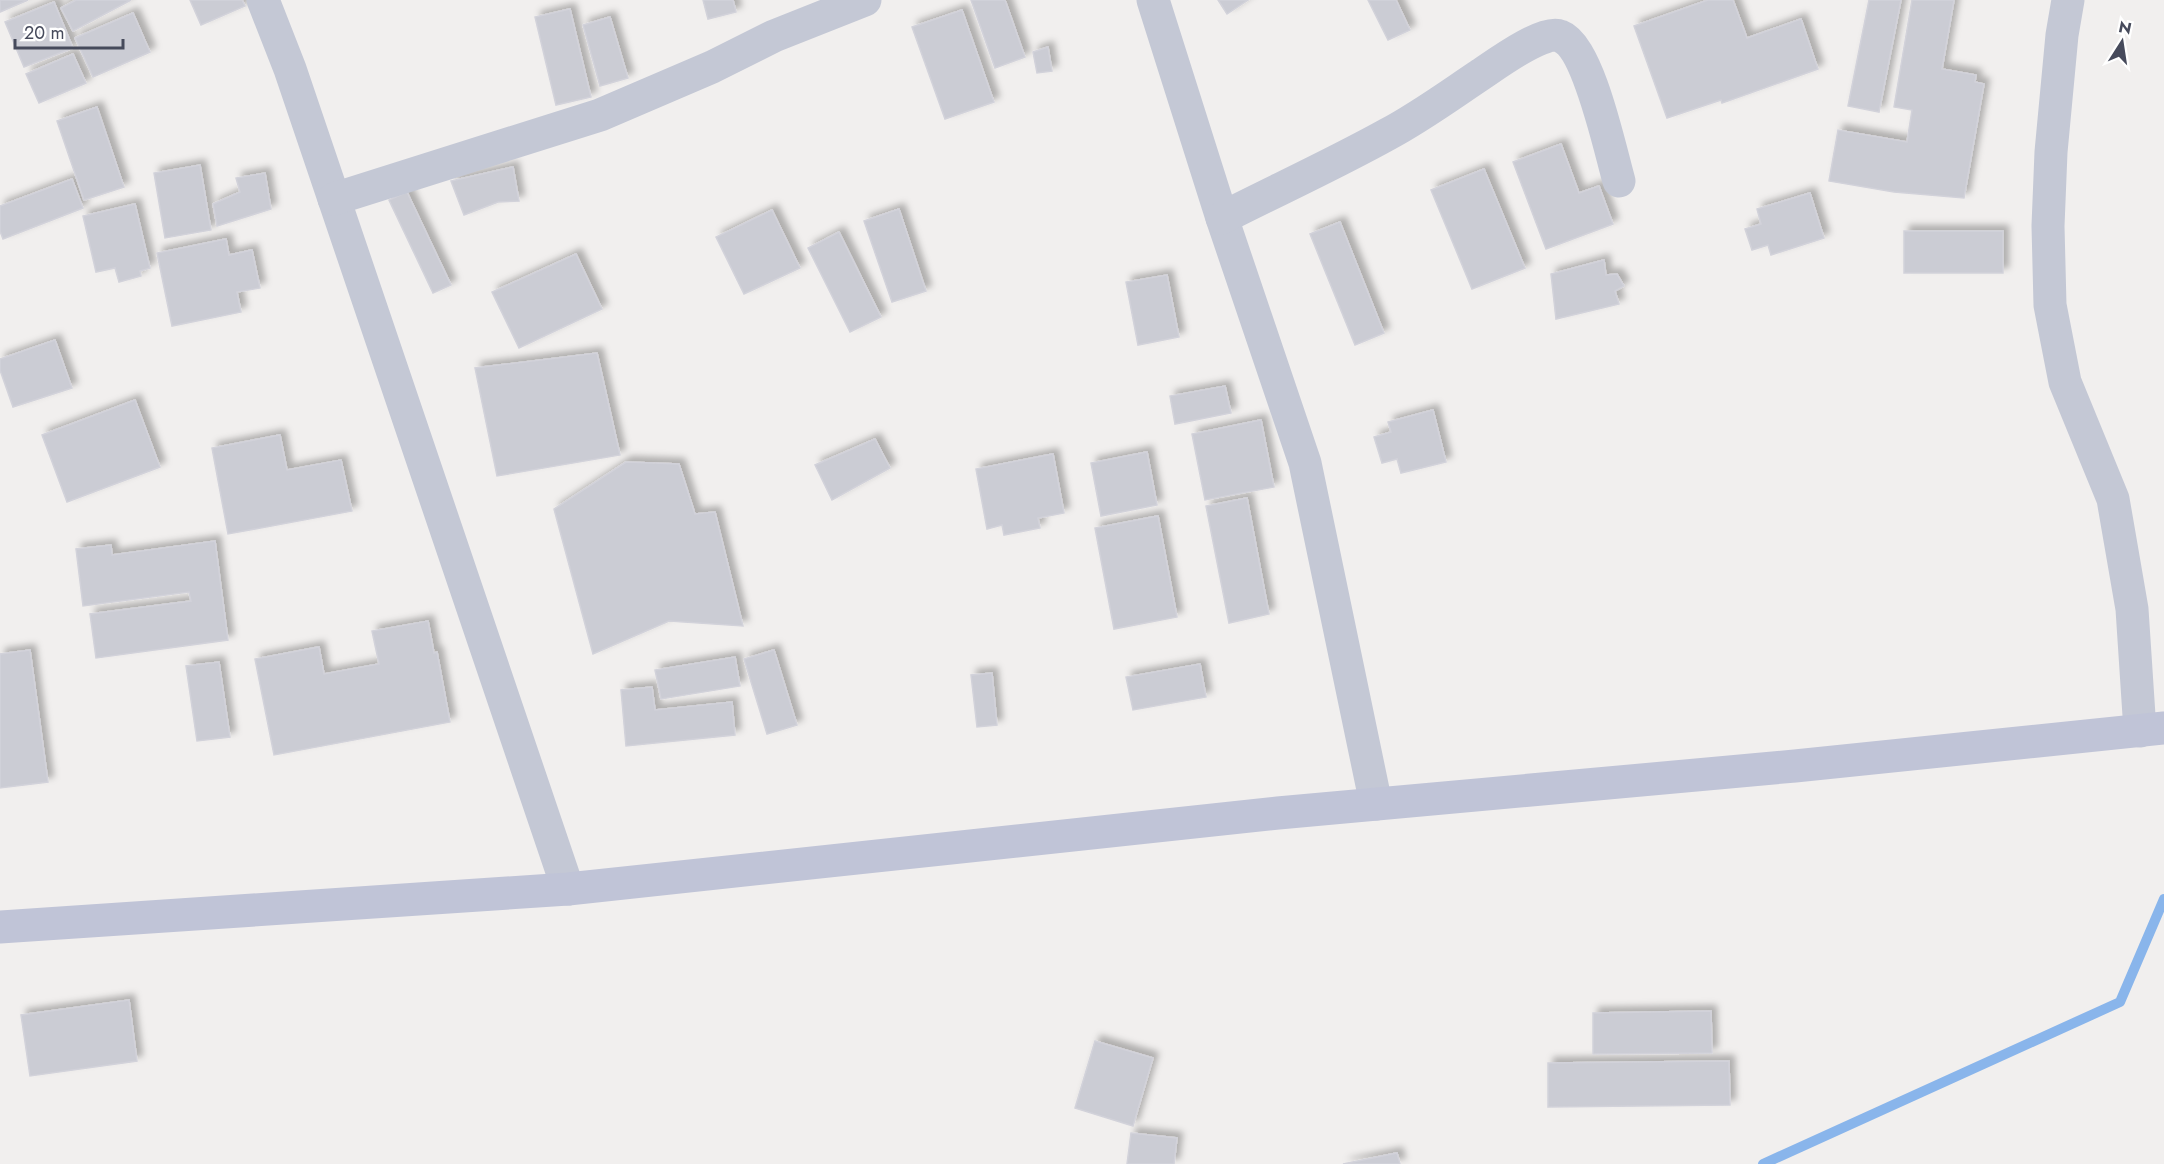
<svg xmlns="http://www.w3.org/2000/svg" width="2164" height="1164" font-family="Jost,sans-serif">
<defs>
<filter id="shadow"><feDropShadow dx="5.5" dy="-5.5" stdDeviation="3" flood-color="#0004"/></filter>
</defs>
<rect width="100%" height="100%" fill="#f1efee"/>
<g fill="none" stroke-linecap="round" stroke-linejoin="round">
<path stroke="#89b5eb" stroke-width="10" d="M1763,1164L2120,1002L2164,899"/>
</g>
<g fill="#cbccd4" stroke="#d2d2da" stroke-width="1.5" filter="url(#shadow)">
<path d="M0,0H28L0,12Z"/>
<path d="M76,0H131L73,31L61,8Z"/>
<path d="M190,0H242L245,6L201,25Z"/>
<path d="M703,0H733L736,12L708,19Z"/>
<path d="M971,0H1005L1025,57L995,68Z"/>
<path d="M1218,0H1248L1227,14Z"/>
<path d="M1368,0H1396L1410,30L1388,40Z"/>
<path d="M1708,0H1733L1747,38L1801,19L1818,69L1722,103L1721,100L1667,118L1634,26Z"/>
<path d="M1869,0H1901L1879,112L1848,106Z"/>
<path d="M1912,0H1954L1942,69L1976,75L1975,82L1984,84L1964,198L1894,192L1829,181L1838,130L1907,142L1912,110L1894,107Z"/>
<path d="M54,2L73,48L24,67L5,22Z"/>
<path d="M570,9L591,97L556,105L535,17Z"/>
<path d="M962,10L994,102L945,119L912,27Z"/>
<path d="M133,13L150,52L93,77L75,38Z"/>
<path d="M610,17L628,78L600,86L583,25Z"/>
<path d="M1048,47L1052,71L1037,73L1033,52Z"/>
<path d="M73,54L86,83L39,103L26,74Z"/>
<path d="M97,107L124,187L84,200L57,121Z"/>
<path d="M1561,144L1579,193L1599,186L1613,224L1546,249L1513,162Z"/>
<path d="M200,165L211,230L165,238L154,173Z"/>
<path d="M513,167L519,201L498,202L464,215L451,181Z"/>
<path d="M1484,169L1525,268L1472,289L1431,190Z"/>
<path d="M265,173L271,209L217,226L213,204L240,192L236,178Z"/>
<path d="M72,179L83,208L3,239L0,231V206Z"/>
<path d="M407,192L451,285L433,293L389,200Z"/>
<path d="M1810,193L1824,238L1771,255L1768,245L1752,250L1745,229L1761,224L1757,209Z"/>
<path d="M135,204L150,268L140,271L141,276L119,282L115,268L96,272L83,216Z"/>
<path d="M899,209L926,291L892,302L864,221Z"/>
<path d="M772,210L800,268L744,294L716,237Z"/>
<path d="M1340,222L1384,333L1355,345L1310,234Z"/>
<rect x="1904" y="231" width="99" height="42"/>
<path d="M839,232L881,317L850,332L808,248Z"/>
<path d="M226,239L229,255L252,250L260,288L237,292L241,312L172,326L157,253Z"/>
<path d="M576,254L602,309L519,348L492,292Z"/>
<path d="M1604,260L1606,275L1617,274L1624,286L1615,291L1619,304L1556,319L1551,274Z"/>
<path d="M1167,275L1179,337L1138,345L1126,282Z"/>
<path d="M55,340L72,388L13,407L0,370V359Z"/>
<path d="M597,353L620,455L497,476L475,368Z"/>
<path d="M1225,386L1231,413L1175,424L1170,396Z"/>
<path d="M135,400L160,467L67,502L42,435Z"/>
<path d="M1433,410L1446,462L1401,473L1397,459L1382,463L1374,437L1391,432L1388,422Z"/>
<path d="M1261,420L1274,487L1205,500L1192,434Z"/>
<path d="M280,435L287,470L341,460L352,511L228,534L212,448Z"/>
<path d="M875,439L890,468L832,500L815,465Z"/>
<path d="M1147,452L1157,505L1101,516L1091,463Z"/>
<path d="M1053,454L1064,513L1038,518L1040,528L1004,535L1002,525L987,529L976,469Z"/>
<path d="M626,462L679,464L695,514L715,512L743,626L669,621L593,654L554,509Z"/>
<path d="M1247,498L1269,614L1229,623L1206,506Z"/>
<path d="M1158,516L1177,617L1114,629L1095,528Z"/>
<path d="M215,541L228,640L96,658L90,614L191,601L189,592L83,606L76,549L111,545L112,555Z"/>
<path d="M428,621L434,653L437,652L450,722L274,755L255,659L319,647L324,674L379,664L372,631Z"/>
<path d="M30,650L48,782L0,788V654Z"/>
<path d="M774,650L797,725L767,734L744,659Z"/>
<path d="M735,657L740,686L661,699L655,670Z"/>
<path d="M219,662L230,737L197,741L186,666Z"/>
<path d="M1200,664L1206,697L1133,710L1126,677Z"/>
<path d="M992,673L997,725L977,727L971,675Z"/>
<path d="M652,687L655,710L732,702L735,735L626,746L621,690Z"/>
<path d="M129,1000L137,1061L30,1076L21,1015Z"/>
<path d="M1711,1011L1712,1053L1593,1054V1013Z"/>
<path d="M1095,1041L1153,1058L1133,1126L1075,1108Z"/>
<path d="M1729,1061L1730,1105L1548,1107V1063Z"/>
<path d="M1131,1133L1177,1138L1174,1164H1127Z"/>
<path d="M1397,1153L1400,1164H1343Z"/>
</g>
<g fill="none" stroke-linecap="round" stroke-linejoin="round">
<g stroke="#c4c8d5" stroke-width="33">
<path d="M263,0L290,69L568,889"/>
<path d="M1153,0L1222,218L1305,463L1376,804"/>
<path d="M2068,0L2062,35L2051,152L2048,226L2050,305L2065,382L2113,499L2132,609L2140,731"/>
<path d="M334,199L600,115L712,67L774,36L865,0"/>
<path d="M1222,218C1277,190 1334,164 1388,134C1420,117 1450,95 1480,75C1495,65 1544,29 1560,36C1589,47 1610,150 1619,181"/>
</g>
<path stroke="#c0c4d7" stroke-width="33" d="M0,927L568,889L1278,813L1795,766L2164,728"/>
</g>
<g transform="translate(2122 42) rotate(12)" stroke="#ffffff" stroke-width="4.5" paint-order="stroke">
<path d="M0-4.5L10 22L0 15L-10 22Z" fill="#464a5b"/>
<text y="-9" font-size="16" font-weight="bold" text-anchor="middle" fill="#464a5b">N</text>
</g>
<path d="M15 39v9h108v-9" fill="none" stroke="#464a5b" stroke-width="3"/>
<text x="24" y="39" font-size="18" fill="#464a5b" stroke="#ffffff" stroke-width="4.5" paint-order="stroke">20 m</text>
</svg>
